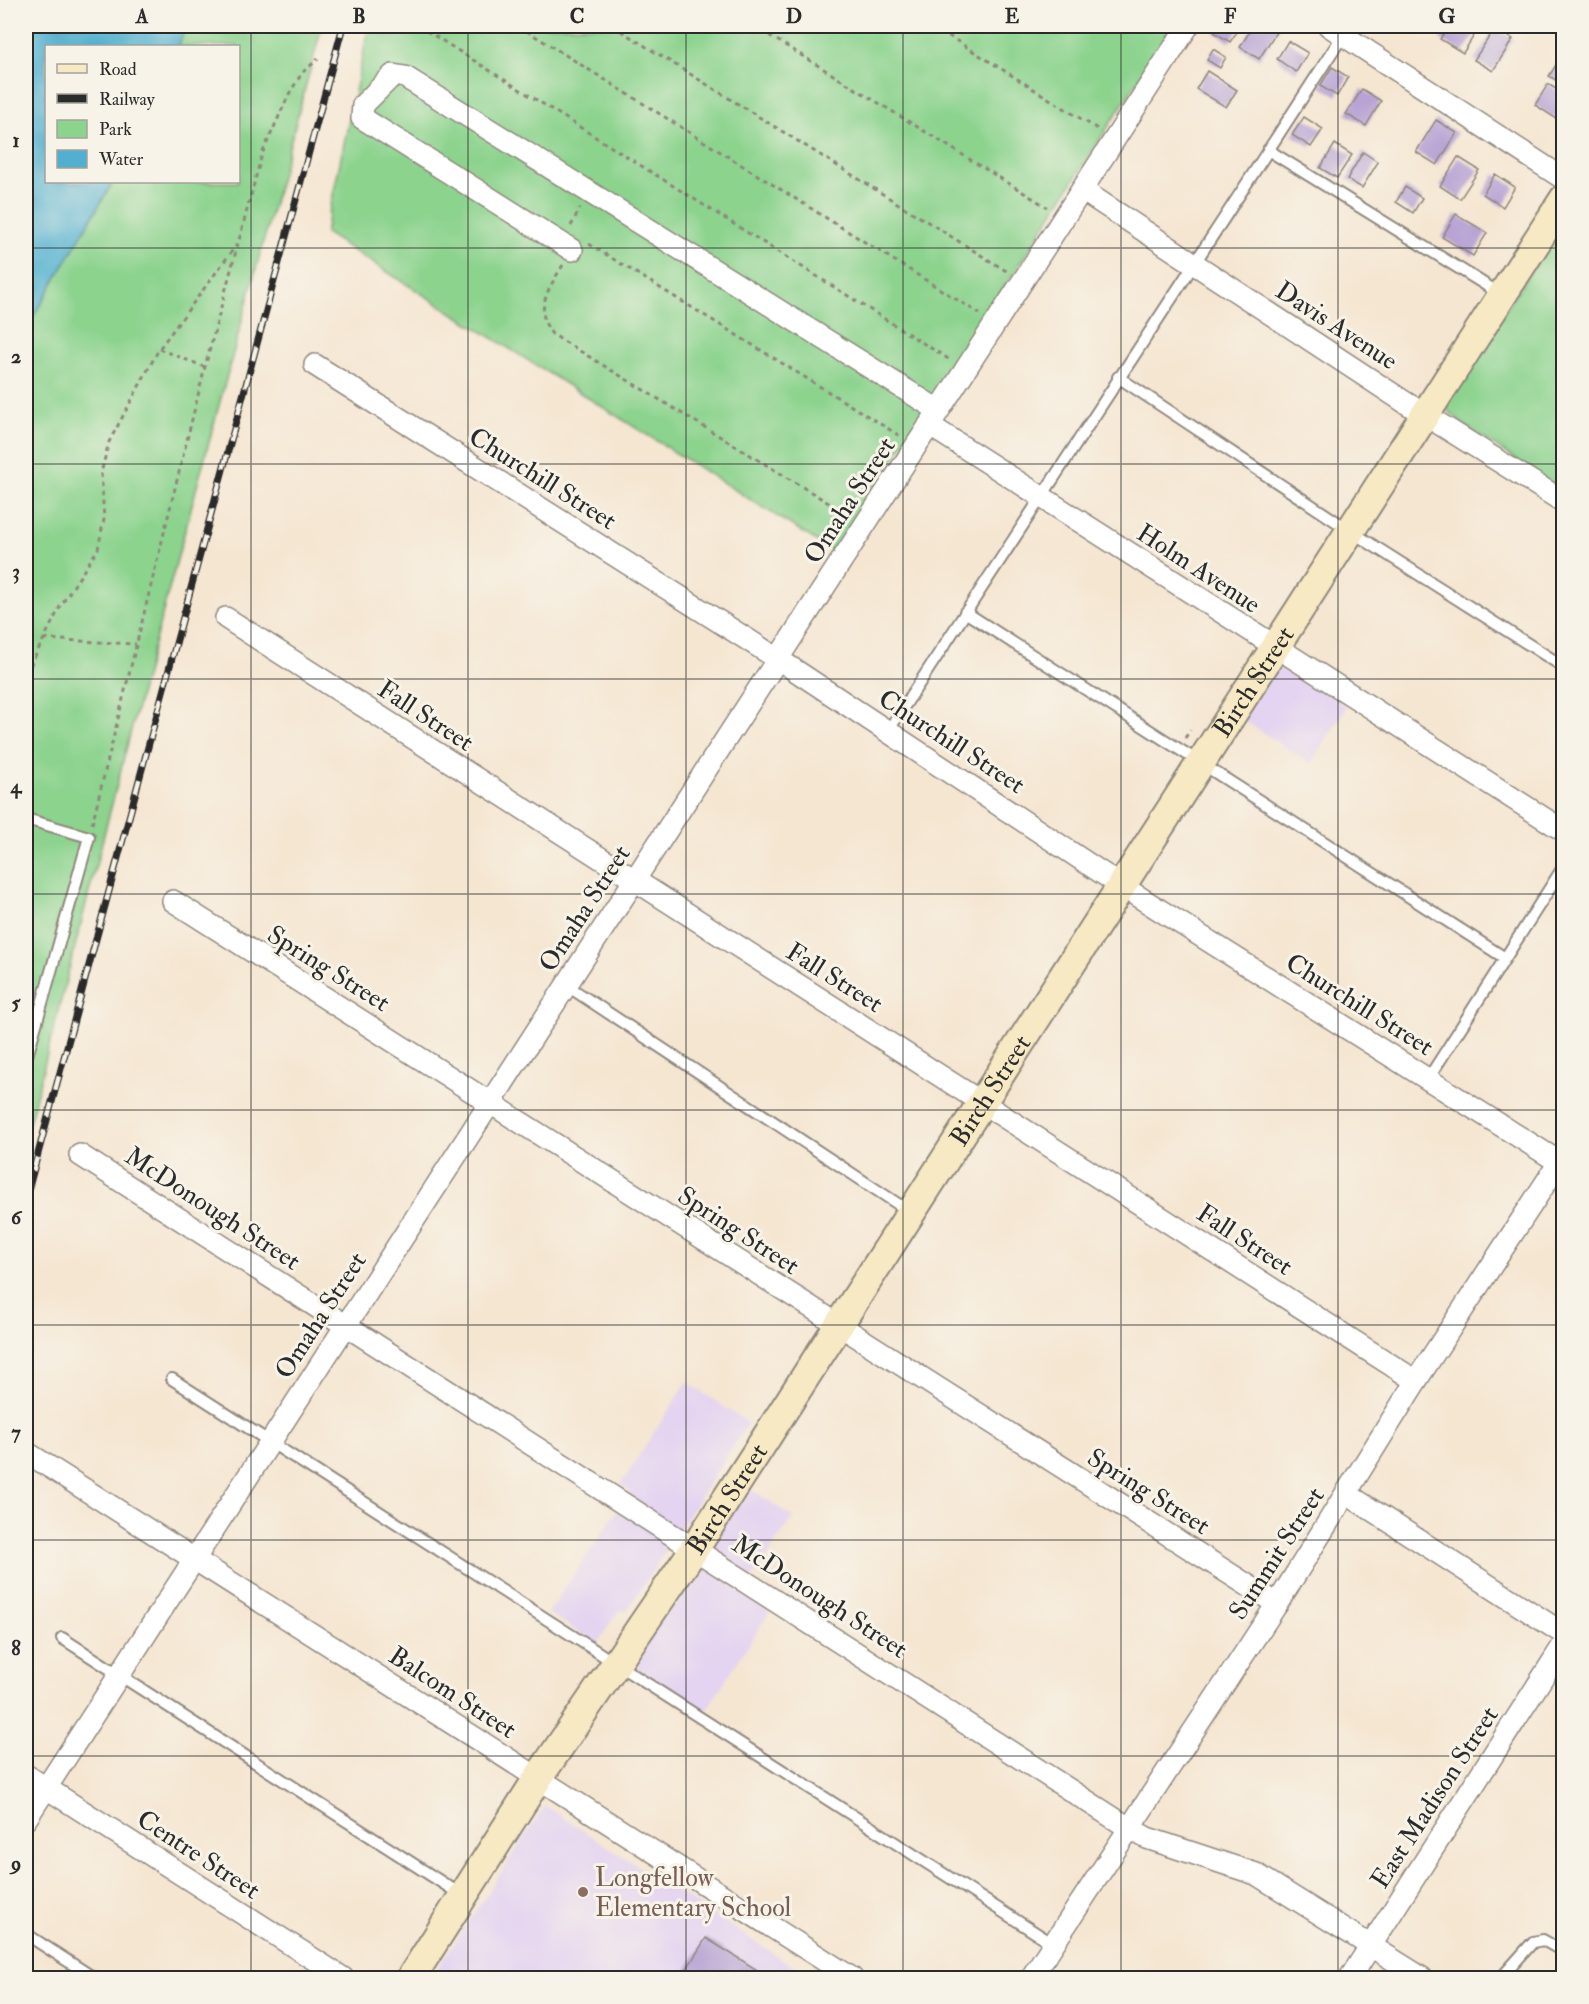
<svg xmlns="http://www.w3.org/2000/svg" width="1589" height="2004" font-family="'IM FELL Double Pica',serif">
<rect width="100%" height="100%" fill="#f7f3e8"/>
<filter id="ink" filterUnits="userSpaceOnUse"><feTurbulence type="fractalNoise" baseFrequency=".0167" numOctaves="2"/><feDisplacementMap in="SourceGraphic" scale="12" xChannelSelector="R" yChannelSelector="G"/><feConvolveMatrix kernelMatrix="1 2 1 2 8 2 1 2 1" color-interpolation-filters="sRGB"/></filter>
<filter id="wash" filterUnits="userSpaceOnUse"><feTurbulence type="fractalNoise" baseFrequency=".008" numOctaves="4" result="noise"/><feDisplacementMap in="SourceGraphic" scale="24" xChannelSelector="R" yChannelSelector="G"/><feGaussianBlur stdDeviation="1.35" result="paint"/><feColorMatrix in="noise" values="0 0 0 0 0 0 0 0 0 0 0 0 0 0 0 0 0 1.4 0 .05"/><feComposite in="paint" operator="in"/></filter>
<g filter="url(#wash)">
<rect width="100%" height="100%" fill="#f5e6d2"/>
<g fill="#e4d3f1">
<path d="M1278,666L1288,668L1347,706L1311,764L1240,718Z"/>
<path d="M687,1382L748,1423L626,1612L619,1610L597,1644L548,1613L630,1492L620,1485Z"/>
<path d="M743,1484L793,1517L743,1593L770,1611L704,1714L627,1662Z"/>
<path d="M545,1806L811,1978H431Z"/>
</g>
<g fill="#8cd38e" stroke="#5c7f5c" stroke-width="1.5">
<path d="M187,26H322L140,696L26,1135V329L113,182H238V46H178Z"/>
<path d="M369,26H1173L834,552L325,233Z"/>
<path d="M1563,220V492L1464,425L1446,409L1447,402Z"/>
</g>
<path fill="#51b0d0" stroke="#3e6e7e" stroke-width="1.5" d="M26,26H187L178,46H46V182H113L26,329Z"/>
<g id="blocks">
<g fill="#b8a3d4">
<path d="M1219,26H1241L1230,42L1214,32Z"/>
<path d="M1253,26H1280L1259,59L1240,47Z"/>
<path d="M1449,26H1480L1463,53L1440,39Z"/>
<path d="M1495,28L1513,39L1493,71L1474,60Z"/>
<path d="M1288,41L1308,53L1296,72L1277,59Z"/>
<path d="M1213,49L1226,57L1220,68L1207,60Z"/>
<path d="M1558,62L1564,65V85L1549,76Z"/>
<path d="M1332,67L1348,77L1337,96L1320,86Z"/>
<path d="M1207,71L1237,90L1226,107L1196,89Z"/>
<path d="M1548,84L1564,94V109L1557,119L1535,105Z"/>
<path d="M1362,89L1381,101L1366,126L1346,114Z"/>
<path d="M1304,117L1323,129L1311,147L1292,135Z"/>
<path d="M1436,120L1457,133L1437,165L1416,152Z"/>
<path d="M1335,144L1352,155L1337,178L1320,168Z"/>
<path d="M1363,152L1378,162L1362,188L1347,179Z"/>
<path d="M1458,157L1479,170L1460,199L1440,186Z"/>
<path d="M1495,174L1515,187L1503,207L1483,194Z"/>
<path d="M1405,187L1422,198L1413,213L1396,202Z"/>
<path d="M1456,214L1487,233L1473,256L1442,237Z"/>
<path d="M706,1938L770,1978H681Z"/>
</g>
</g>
</g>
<g filter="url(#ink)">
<use href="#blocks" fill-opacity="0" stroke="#90887e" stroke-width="1.5"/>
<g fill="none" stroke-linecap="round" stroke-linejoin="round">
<g stroke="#90887e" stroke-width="14">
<g id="lane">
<path d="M1268,150L1502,295"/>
<path d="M1118,377L1349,530L1564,667"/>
<path d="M965,612L1505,958"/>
<path d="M888,731C1041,495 1197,262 1349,26"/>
<path d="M26,819L89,837L26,1060"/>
<path d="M566,985L910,1212"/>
<path d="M1428,1079L1564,866"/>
<path d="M172,1379L1053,1944"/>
<path d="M62,1638L463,1896"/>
<path d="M26,1934L94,1978"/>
<path d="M1501,1978L1533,1942L1543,1940L1564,1952"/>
</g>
</g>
<g stroke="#90887e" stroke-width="24">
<g id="street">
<path d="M1329,26L1564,179"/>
<path d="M1082,190L1403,401L1564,502"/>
<path d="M572,250L362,118L363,105L393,75L405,77L938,410"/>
<path d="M315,365L778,659L1120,885L1559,1162"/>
<path d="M929,425L1564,831"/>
<path d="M226,618L1416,1381"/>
<path d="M173,901L1277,1604"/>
<path d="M80,1155L1129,1828L1147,1838L1256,1874L1422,1978"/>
<path d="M26,1452L852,1978"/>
<path d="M1347,1494L1564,1634"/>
<path d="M26,1775L343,1978"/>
<path d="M26,1819L1188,26"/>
<path d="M1031,1978L1277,1604L1416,1381L1564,1155"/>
<path d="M1350,1978L1564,1644"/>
</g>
</g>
<g stroke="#90887e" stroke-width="32">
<g id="secondary">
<path id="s1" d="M411,1978L538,1778L695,1548L1564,199"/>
</g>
</g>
<g stroke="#90887e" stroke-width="3" stroke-dasharray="4.5 4.5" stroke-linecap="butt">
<path d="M419,26L950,360"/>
<path d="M519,26L980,314"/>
<path d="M613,26L1008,272"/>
<path d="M754,26L1047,207"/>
<path d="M933,26L1099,130"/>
<path d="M571,226L580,208"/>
<path d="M589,244L900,436"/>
<path d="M563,265C549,288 533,310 552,334L850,516"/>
<path d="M159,349L205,367"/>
<path d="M44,639L136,644"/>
<path d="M26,674L61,605L98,549L104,519L101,473L109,442L159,349L238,243"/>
<path d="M1185,738L1190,730"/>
<path d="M92,824L205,367L262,154L289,94L302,73L318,59"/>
</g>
<use href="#lane" stroke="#fff" stroke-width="10"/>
<use href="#street" stroke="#fff" stroke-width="21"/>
<use href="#secondary" stroke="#f6e9c3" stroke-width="28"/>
<g stroke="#2b2b2b" stroke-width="7">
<path id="rail" d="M26,1198L343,26"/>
</g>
<use href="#rail" stroke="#f7f3e8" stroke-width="4.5" stroke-dasharray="14" stroke-linecap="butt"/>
</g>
</g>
<path fill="none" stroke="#2b2b2b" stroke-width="1.5" stroke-opacity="0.55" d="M251,26V1978M468,26V1978M686,26V1978M903,26V1978M1121,26V1978M1338,26V1978M26,248H1564M26,464H1564M26,679H1564M26,894H1564M26,1110H1564M26,1325H1564M26,1540H1564M26,1756H1564"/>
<circle fill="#8d6e63" stroke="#f7f3e8" stroke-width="2" cx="583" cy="1892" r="6"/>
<g text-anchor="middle" stroke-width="6" stroke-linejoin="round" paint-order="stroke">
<g font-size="26" fill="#2b2b2b" stroke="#f7f3e8">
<text transform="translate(1337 325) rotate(33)" y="9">Davis Avenue</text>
<text transform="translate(543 478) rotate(32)" y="9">Churchill Street</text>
<text transform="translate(849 500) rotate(-57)" y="9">Omaha Street</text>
<text transform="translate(1199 568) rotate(33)" y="9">Holm Avenue</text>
<text dy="9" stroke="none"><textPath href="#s1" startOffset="1546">Birch Street</textPath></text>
<text transform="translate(426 715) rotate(33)" y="9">Fall Street</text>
<text transform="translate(952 741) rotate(33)" y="9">Churchill Street</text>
<text transform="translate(584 908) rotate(-57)" y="9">Omaha Street</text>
<text transform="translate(329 968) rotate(32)" y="9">Spring Street</text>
<text transform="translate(835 977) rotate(32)" y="9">Fall Street</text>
<text transform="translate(1360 1004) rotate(32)" y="9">Churchill Street</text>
<text dy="9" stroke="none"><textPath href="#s1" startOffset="1060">Birch Street</textPath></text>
<text transform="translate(213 1208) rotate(33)" y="9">McDonough Street</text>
<text transform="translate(739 1230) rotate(33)" y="9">Spring Street</text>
<text transform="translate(1245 1239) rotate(33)" y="9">Fall Street</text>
<text transform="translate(320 1315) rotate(-57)" y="9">Omaha Street</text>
<text transform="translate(1149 1491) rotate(32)" y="9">Spring Street</text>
<text dy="9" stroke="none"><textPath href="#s1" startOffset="574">Birch Street</textPath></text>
<text transform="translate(1276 1553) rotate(-57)" y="9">Summit Street</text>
<text transform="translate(820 1596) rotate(33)" y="9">McDonough Street</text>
<text transform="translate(453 1692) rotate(33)" y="9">Balcom Street</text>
<text transform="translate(1434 1797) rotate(-57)" y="9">East Madison Street</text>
<text transform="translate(199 1854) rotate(33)" y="9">Centre Street</text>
</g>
<g font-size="26" fill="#785e54" stroke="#f7f3e8" text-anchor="start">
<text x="595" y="1886">Longfellow<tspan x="595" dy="30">Elementary School</tspan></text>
</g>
</g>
<rect width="1589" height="2004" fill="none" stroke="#f7f3e8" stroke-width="66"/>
<rect x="45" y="45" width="195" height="138" fill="#f7f3e8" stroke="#a5a39c" stroke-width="1.5"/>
<rect x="57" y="64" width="30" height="9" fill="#f6e9c3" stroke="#a5a39c" stroke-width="1.5"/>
<text x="99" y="75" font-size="18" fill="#2b2b2b">Road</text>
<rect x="57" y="94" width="30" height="9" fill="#2b2b2b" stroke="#a5a39c" stroke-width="1.5"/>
<text x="99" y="105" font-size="18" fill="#2b2b2b">Railway</text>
<rect x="57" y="120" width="30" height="18" fill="#8cd38e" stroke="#a5a39c" stroke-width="1.5"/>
<text x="99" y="135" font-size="18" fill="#2b2b2b">Park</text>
<rect x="57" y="150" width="30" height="18" fill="#51b0d0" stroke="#a5a39c" stroke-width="1.5"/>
<text x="99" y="165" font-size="18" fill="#2b2b2b">Water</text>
<rect x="33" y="33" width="1523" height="1938" fill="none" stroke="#2b2b2b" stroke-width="2"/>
<g font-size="20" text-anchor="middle" font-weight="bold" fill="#2b2b2b">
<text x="142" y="23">A</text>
<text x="359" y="23">B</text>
<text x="577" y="23">C</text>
<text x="794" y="23">D</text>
<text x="1012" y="23">E</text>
<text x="1230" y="23">F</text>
<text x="1447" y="23">G</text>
<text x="16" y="147">1</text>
<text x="16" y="363">2</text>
<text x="16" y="578">3</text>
<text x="16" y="793">4</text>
<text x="16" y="1009">5</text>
<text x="16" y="1224">6</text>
<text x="16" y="1439">7</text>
<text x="16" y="1655">8</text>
<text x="16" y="1870">9</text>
</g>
</svg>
